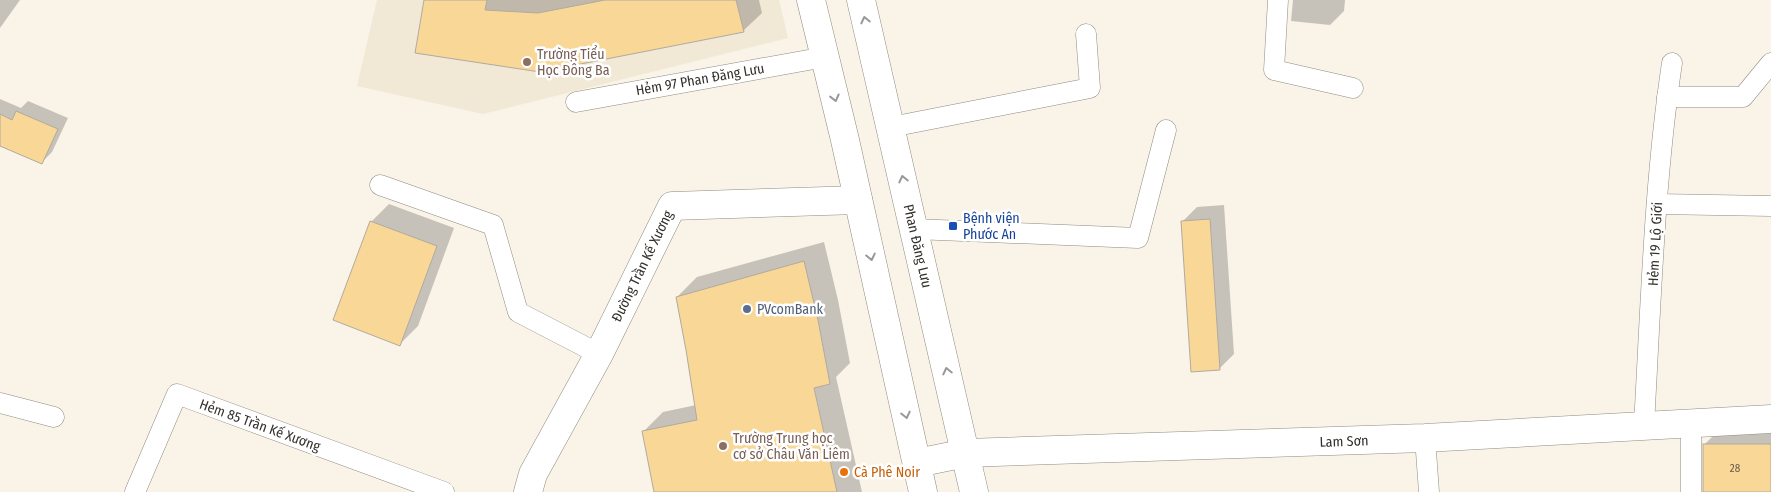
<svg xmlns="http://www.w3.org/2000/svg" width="1771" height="492" font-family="'Fira Sans Condensed',sans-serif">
<rect width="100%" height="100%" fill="#f9f3e8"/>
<path fill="#f1e8d6" d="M377,0H779L788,38L483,114L357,86Z"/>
<g fill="#0003">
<path d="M0,0H20L0,28Z"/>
<path d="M426,0H759L762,13L743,31L540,71Z"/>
<path d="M1293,0H1345L1344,11L1330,25L1291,21Z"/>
<path d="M0,99L21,108L28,101L68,118L52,152L41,163L0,146Z"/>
<path d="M389,204L454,228L418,326L400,344L371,222Z"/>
<path d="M1224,205L1234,354L1219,369L1183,221L1197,207Z"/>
<path d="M824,242L838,300L850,363L836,377L862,492H656L643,432L663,412L696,405L677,297L697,277Z"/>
<path d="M1771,421V492H1704V445L1727,422Z"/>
</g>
<g fill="#f9d897" stroke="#b0aa9f">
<path d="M424,0H487L485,10L538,13L605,0H736L744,32L540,72L415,53Z"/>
<path d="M16,111L58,129L42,164L0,146V114L12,120Z"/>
<path d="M1210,219L1220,370L1191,372L1181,221Z"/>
<path d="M370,221L437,246L400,346L333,320Z"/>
<path d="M804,261L818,320L830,384L814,388L837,492H654L642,431L697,420L686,350L676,297Z"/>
<rect x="1703" y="444" width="68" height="48"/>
</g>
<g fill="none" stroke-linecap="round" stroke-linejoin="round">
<g stroke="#908b81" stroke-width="21">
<g id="service">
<path d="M1278,0L1274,70L1353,88"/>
<path d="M1667,97H1743L1771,63"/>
<path d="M576,102L825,57"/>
<path d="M891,127L1090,88L1086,34"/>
<path d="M380,185L493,225L518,312L599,354"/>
<path d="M1657,204L1771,206"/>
<path d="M914,229L1138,238L1166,130"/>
<path d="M0,403L54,417"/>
<path d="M1691,423V492"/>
<path d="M1644,425C1651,304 1654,183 1672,63"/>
<path d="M1425,438L1429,492"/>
<path d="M135,492L177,394L444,492"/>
</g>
</g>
<g stroke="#908b81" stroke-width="29">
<g id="minor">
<path d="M917,463L966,453L1425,438L1771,419"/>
<path d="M528,492L533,474L599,354L672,206L858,200"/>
</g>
</g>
<g stroke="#908b81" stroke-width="29">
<g id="primary">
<path d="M811,0L845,140L923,492"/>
<path d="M861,0L974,492"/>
</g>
</g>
<use href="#service" stroke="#fff" stroke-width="20"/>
<use href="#minor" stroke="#fff" stroke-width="28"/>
<use href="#primary" stroke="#fff" stroke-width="28"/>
</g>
<defs><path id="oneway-chevron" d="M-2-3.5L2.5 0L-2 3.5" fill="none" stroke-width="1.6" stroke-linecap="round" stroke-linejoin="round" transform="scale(1.25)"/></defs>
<g stroke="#999896">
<use href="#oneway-chevron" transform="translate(865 20) rotate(-103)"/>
<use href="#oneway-chevron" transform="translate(835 98) rotate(76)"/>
<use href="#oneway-chevron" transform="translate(903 179) rotate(-103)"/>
<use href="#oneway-chevron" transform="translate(871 257) rotate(78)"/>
<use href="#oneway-chevron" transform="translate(947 371) rotate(-103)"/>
<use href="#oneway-chevron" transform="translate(906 415) rotate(77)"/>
</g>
<g fill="#8d6e63" stroke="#fff" stroke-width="2">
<circle cx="527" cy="62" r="5"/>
<circle cx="723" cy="446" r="5"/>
</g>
<rect fill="#1a4fb4" stroke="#fff" stroke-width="2" x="948" y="221" width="10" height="10" rx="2.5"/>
<circle fill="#5c6f8a" stroke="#fff" stroke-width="2" cx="747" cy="309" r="5"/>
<circle fill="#e8710a" stroke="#fff" stroke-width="2" cx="844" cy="472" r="5"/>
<g text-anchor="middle" stroke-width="5" stroke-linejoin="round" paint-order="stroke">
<g font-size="11" fill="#645a47">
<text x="1735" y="472">28</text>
</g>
<g font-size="14" fill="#785e54" stroke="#fff" text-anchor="start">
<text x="537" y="59">Trường Tiểu<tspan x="537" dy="16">Học Đông Ba</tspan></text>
<text x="733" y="443">Trường Trung học<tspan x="733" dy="16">cơ sở Châu Văn Liêm</tspan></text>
</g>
<g font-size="14" fill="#33302c" stroke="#fff">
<text transform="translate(700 79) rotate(-10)" y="5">Hẻm 97 Phan Đăng Lưu</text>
<text transform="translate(1655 244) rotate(-87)" y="5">Hẻm 19 Lộ Giới</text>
<text transform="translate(918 246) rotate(77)" y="5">Phan Đăng Lưu</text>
<text transform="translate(642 266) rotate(-64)" y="5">Đường Trần Kế Xương</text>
<text transform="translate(260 425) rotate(20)" y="5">Hẻm 85 Trần Kế Xương</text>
<text transform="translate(1344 441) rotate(-2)" y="5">Lam Sơn</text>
</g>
<g font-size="14" fill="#164399" stroke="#fff" text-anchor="start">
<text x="963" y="223">Bệnh viện<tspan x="963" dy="16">Phước An</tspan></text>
</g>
<g font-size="14" fill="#4e5e75" stroke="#fff" text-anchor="start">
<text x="757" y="314">PVcomBank</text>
</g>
<g font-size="14" fill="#c56008" stroke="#fff" text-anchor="start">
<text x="854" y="477">Cà Phê Noir</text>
</g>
</g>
</svg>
